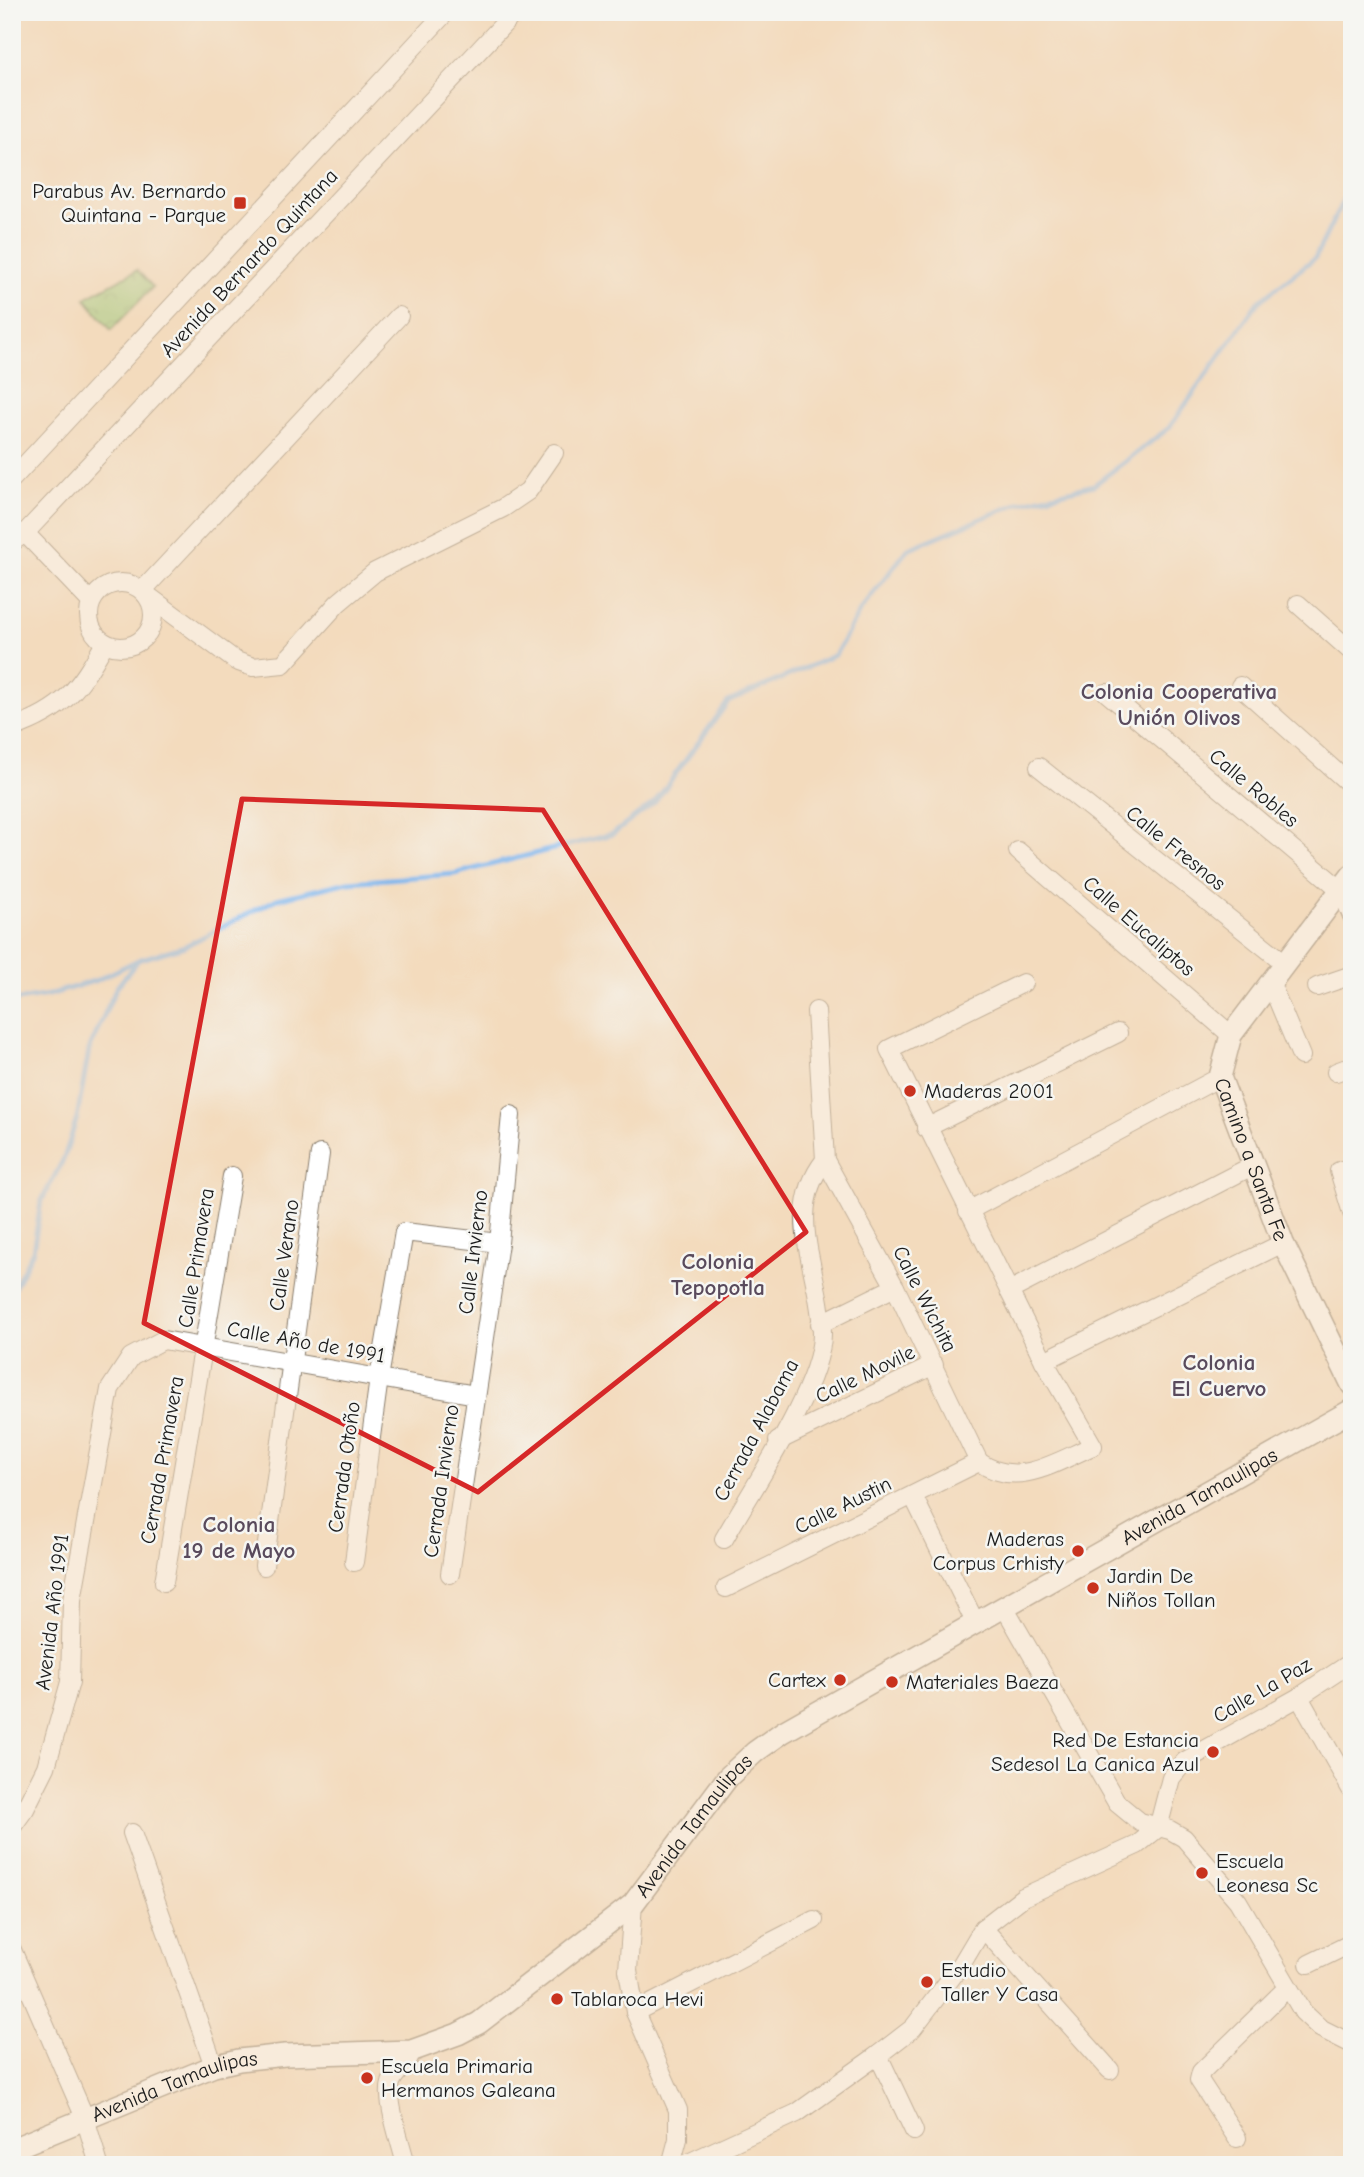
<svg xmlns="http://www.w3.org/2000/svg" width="1364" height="2177" font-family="'Comic Neue',sans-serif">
<defs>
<pattern id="park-crowns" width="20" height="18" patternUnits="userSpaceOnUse" patternTransform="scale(1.75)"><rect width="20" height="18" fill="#97cb7c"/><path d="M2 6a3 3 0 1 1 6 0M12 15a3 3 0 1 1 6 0" fill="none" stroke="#82ae6b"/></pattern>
</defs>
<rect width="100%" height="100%" fill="#f6f6f2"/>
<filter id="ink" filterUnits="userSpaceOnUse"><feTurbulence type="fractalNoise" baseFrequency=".0143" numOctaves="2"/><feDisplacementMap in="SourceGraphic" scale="14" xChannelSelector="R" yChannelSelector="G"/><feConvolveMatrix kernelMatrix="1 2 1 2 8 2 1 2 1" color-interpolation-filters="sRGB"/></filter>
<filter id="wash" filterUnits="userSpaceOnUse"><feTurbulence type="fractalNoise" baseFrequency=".00686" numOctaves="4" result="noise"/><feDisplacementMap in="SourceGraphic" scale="28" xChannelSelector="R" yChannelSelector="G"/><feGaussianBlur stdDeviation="1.57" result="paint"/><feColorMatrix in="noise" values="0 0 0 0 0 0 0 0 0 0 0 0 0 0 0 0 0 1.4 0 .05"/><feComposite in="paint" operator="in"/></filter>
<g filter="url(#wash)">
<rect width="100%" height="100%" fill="#f3dbbd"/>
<path fill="url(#park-crowns)" stroke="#5a744c" stroke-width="2" d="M137,270L153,287L111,330L85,298Z"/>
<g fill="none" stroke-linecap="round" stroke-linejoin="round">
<g stroke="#7cb4ec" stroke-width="5">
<path d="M12,20L19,12"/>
<path d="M12,1001L49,995L97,980L138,960L185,946L277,899L348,882L454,874L613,834L655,802L728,702L835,655L861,609L908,549L1019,503L1094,485L1169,428L1258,302L1315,258L1346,194L1352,83"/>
<path d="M12,1292L33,1251L41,1202L64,1158L77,1118L89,1050L116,988L136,963"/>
</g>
</g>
</g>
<g filter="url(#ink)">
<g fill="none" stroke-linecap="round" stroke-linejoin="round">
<g stroke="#887c6c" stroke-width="20">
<g id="minor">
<path d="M12,479L446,12"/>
<path d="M25,533L91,602"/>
<path d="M12,542L25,533L515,12"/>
<circle cx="121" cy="615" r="32"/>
<path d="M143,590L399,316"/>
<path d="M147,595L236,661L253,667L283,664L338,603L375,572L503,508L528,491L554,453"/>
<path d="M1298,604L1352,652"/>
<path d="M1240,686L1352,786"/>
<path d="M1107,693L1341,890L1352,916"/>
<path d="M12,728C64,710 79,689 105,643"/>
<path d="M1039,767L1286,964"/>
<path d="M1018,851L1231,1035"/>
<path d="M1271,984L1301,1056"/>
<path d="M1317,987L1352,975"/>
<path d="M816,1011L825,1160L895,1287L979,1462"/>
<path d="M1336,1072L1352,1066"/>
<path d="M926,1128L1118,1033"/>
<path d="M1352,1167L1339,1171L1352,1213"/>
<path d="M968,1211L1220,1077"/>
<path d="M1009,1291L1254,1165"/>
<path d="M820,1324L895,1287"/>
<path d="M1044,1361L1283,1243"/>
<path d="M778,1441L934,1365"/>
<path d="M979,1462C1018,1489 1055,1462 1093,1446L1044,1361L889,1049L1023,983"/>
<path d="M913,1496L976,1624"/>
<path d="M724,1539C751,1491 822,1385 822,1334C822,1273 782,1214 825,1160"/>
<path d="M354,1562L379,1378L404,1232L499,1243"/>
<path d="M264,1566L320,1154"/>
<path d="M450,1574L499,1243L511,1115"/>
<path d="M164,1582L232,1176"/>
<path d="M726,1588L979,1462"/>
<path d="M1005,1608L1117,1803L1140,1822L1170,1830L1184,1838L1238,1901L1303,2012L1320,2028L1352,2044"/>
<path d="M1299,1697L1352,1791"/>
<path d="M12,1827L25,1809L46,1767L70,1682L72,1600L110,1389L131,1357L163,1340L476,1395"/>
<path d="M132,1833L214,2066"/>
<path d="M633,1904L628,1970L635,2012L678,2110V2139L671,2165"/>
<path d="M983,1928L1110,2070"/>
<path d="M12,1950L85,2118L99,2165"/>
<path d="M1309,1964L1352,1943"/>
<path d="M635,2012L814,1920"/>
<path d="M878,2055L914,2131"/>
<path d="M1237,2138L1199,2080L1201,2072L1287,1988"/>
<path d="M406,2165C402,2146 385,2100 391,2083C395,2070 408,2068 411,2051"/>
<path d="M684,2165L797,2113L878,2055L913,2028L961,1965L983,1928L1023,1897L1137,1845L1158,1828L1171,1778L1185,1761L1299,1697L1352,1662"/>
</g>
</g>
<g stroke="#887c6c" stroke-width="24">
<g id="tertiary">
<path id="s1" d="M1352,875L1231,1035L1220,1077L1283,1243L1352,1385"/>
<path id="s2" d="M12,2149L214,2066L239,2060L285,2055L411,2051L458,2034L479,2023L633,1904L728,1777L755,1752L783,1732L1352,1410"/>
</g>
</g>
<use href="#minor" stroke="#fff" stroke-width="18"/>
<use href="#tertiary" stroke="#fff" stroke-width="21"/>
</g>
</g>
<path d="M0 0H1364V2177H0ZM242,799L543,810L806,1232L478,1492L144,1323Z" fill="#f3dbbd" fill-opacity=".55" fill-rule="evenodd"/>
<path fill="none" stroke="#d62828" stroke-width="5" stroke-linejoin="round" d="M242,799L543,810L806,1232L478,1492L144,1323Z"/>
<g fill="#c8321e" stroke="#f6f6f2" stroke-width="2.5">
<rect x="233" y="196" width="14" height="14" rx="3.5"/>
<circle cx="910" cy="1091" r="7"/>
<circle cx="1078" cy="1551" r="7"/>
<circle cx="1093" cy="1588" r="7"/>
<circle cx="840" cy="1680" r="7"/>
<circle cx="892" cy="1682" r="7"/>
<circle cx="1213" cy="1752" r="7"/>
<circle cx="1202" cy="1873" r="7"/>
<circle cx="927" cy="1982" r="7"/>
<circle cx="557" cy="1999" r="7"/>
<circle cx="367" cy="2078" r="7"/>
</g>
<g text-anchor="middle" stroke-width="5" stroke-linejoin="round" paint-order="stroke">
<g font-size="21" fill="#1c1c1c" stroke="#f6f6f2" text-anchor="start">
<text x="226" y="198" text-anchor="end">Parabus Av. Bernardo<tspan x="226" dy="24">Quintana - Parque</tspan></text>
<text x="924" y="1098">Maderas 2001</text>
<text x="1064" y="1546" text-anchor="end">Maderas<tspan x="1064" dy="24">Corpus Crhisty</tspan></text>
<text x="1107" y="1583">Jardin De<tspan x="1107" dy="24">Niños Tollan</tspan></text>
<text x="826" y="1687" text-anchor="end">Cartex</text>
<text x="906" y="1689">Materiales Baeza</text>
<text x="1199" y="1747" text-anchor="end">Red De Estancia<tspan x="1199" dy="24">Sedesol La Canica Azul</tspan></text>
<text x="1216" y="1868">Escuela<tspan x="1216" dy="24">Leonesa Sc</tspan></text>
<text x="941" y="1977">Estudio<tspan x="941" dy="24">Taller Y Casa</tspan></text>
<text x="571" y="2006">Tablaroca Hevi</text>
<text x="381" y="2073">Escuela Primaria<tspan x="381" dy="24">Hermanos Galeana</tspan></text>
</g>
<g font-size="21" fill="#1c1c1c" stroke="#f6f6f2">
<text transform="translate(249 263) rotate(-47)" y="7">Avenida Bernardo Quintana</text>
<text transform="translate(1254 788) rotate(40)" y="7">Calle Robles</text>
<text transform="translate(1176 848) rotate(39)" y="7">Calle Fresnos</text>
<text transform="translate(1139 926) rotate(41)" y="7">Calle Eucaliptos</text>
<text dy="7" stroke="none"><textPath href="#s1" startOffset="332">Camino a Santa Fe</textPath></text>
<text transform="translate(473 1252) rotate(-83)" y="7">Calle Invierno</text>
<text transform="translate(284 1255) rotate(-82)" y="7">Calle Verano</text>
<text transform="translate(196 1258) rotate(-81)" y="7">Calle Primavera</text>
<text transform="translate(925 1299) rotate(63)" y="7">Calle Wichita</text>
<text transform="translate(306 1342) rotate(10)" y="7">Calle Año de 1991</text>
<text transform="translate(865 1374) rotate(-26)" y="7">Calle Movile</text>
<text transform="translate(756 1430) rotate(-62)" y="7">Cerrada Alabama</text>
<text transform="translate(162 1460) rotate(-80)" y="7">Cerrada Primavera</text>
<text transform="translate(344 1467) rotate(-82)" y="7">Cerrada Otoño</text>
<text transform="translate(441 1481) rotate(-82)" y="7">Cerrada Invierno</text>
<text dy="7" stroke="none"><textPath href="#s2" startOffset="1393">Avenida Tamaulipas</textPath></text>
<text transform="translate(843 1505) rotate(-26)" y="7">Calle Austin</text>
<text transform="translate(52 1612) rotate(-83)" y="7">Avenida Año 1991</text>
<text transform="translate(1262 1690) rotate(-30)" y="7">Calle La Paz</text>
<text dy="7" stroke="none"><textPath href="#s2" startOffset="784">Avenida Tamaulipas</textPath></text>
<text dy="7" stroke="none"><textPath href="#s2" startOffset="175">Avenida Tamaulipas</textPath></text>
</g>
<g font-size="23" font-weight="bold" fill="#594a5c" stroke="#f6f6f2">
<text x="1179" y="699">Colonia Cooperativa<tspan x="1179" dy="26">Unión Olivos</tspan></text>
<text x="718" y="1269">Colonia<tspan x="718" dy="26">Tepopotla</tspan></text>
<text x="1219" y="1370">Colonia<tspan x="1219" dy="26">El Cuervo</tspan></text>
<text x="239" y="1532">Colonia<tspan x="239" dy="26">19 de Mayo</tspan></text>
</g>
</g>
<rect width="1364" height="2177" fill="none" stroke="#f6f6f2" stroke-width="42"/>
</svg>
